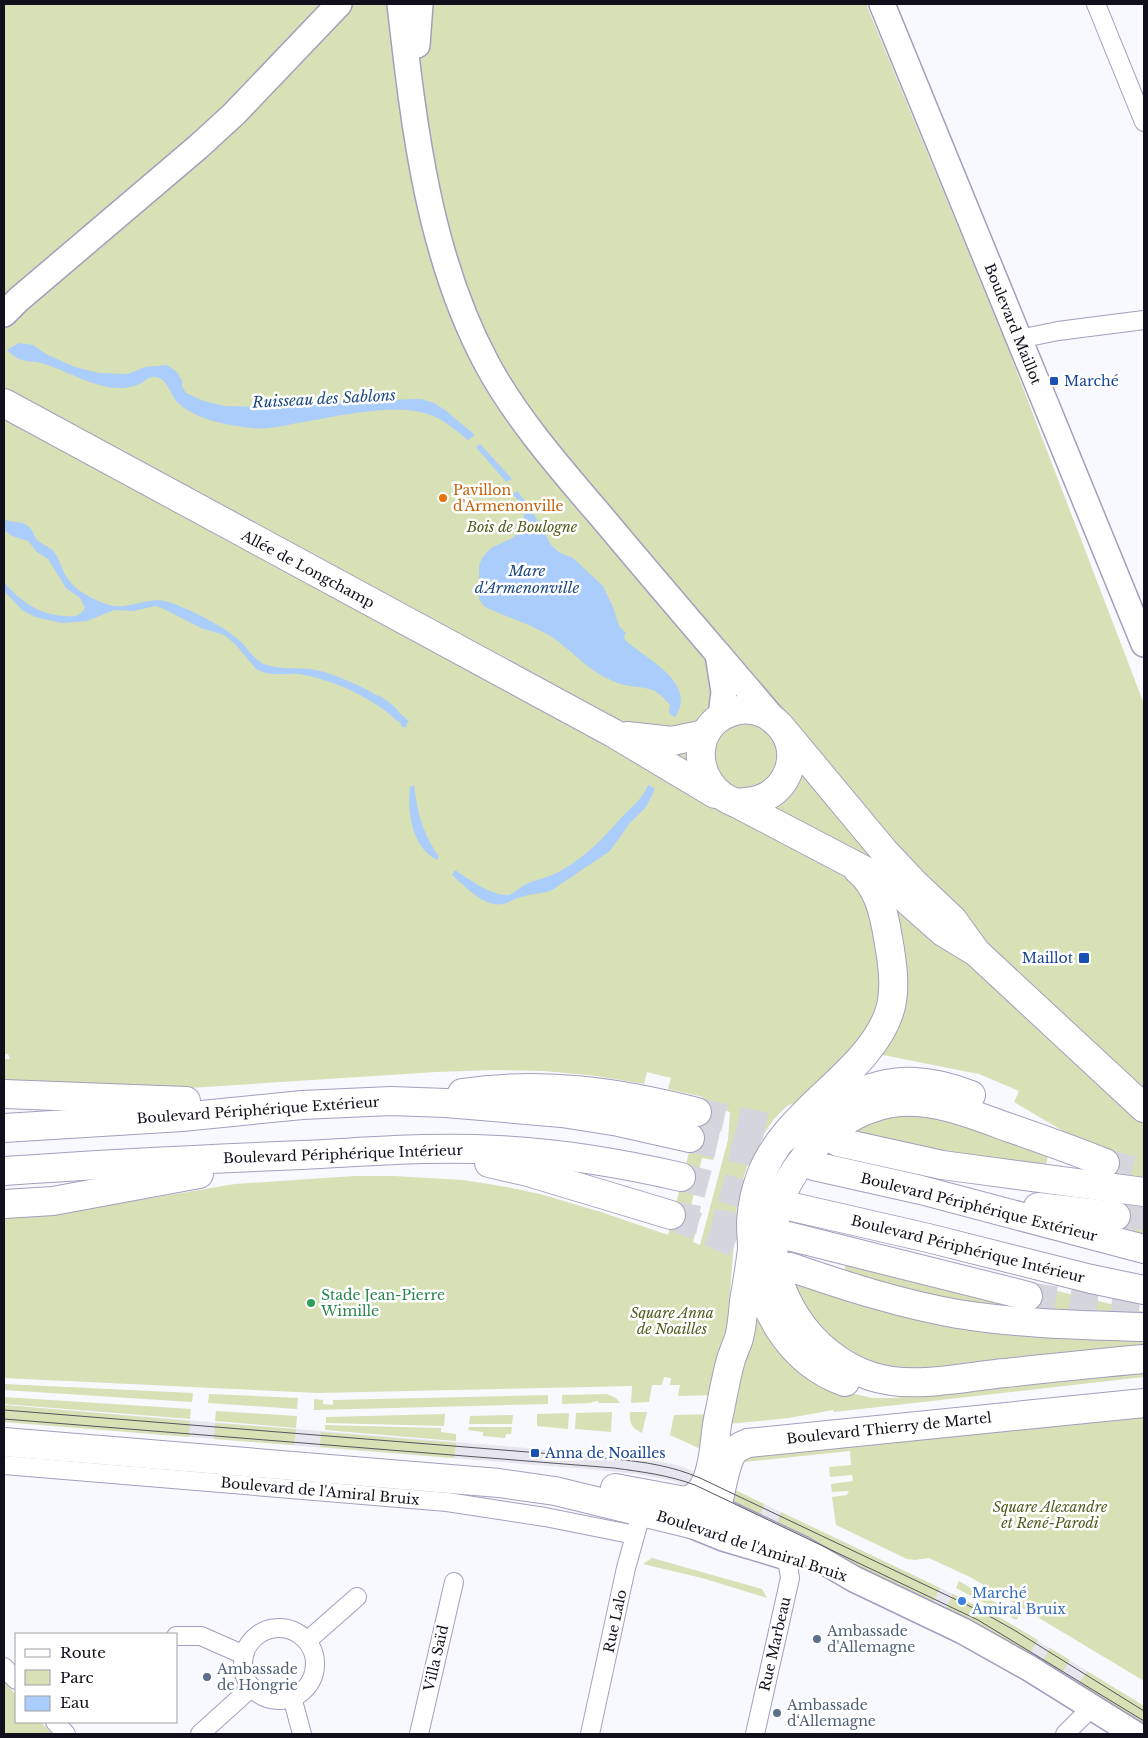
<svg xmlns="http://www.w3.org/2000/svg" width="1148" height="1738" font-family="'Libre Baskerville',serif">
<rect width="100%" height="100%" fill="#f8f8ff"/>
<path fill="#e7e6ef" d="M4,1405L637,1457L677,1465L701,1474L953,1594L1006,1621L1144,1706V1726L971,1621L693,1489L673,1481L637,1474L587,1469L4,1422Z"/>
<g fill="#d8e0b5" fill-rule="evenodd">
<path d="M4,4H866L1007,346L1144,704V1181L1099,1174L1070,1135L1014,1102L1019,1091L979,1074L873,1053L797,1102L787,1106L774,1119L762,1137L749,1159L742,1183L737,1207L727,1328L719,1395L678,1396L680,1385H670L671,1378L664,1377L662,1385H652L649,1402L631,1403L632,1386L318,1393L4,1378V1217L92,1208L235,1184L354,1176H394L463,1180L507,1187L540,1194L601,1212L668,1235L703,1097L668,1089L671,1078L647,1072L644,1084L596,1076L545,1071L493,1070L436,1072L190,1088H155L4,1082V1059H10L8,1054H4ZM719,1109L730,1112L728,1140L700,1245L693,1242L699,1221L688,1219L702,1158L713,1160L721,1122Z"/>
<path d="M910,1115C958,1119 1004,1140 1048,1155L1046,1166L930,1151L851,1133C870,1123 889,1117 910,1115Z"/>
<path d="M1097,1200L1139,1205L1144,1219V1243L1129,1226Z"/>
<path d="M846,1263L1058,1317L1008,1279L1144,1312V1347L910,1371C900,1369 889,1368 879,1365C838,1352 808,1321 793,1281L844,1273Z"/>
<path d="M754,1313L838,1390L872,1398H893L1144,1372V1377L834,1412L833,1410L789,1418L728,1424Z"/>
<path d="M4,1384L193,1393L192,1402L4,1390Z"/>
<path d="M209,1394L298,1398L297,1409L208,1403Z"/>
<path d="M607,1394L616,1398L620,1403H599L598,1401L592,1402L591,1403L562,1404V1395Z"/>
<path d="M548,1395V1404L314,1410V1399L323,1400V1404L333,1405V1400Z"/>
<path d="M4,1397L191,1409L190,1419L4,1404Z"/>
<path d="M4,1405L190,1421L189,1437L4,1422Z"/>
<path d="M216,1411L297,1416L296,1428L215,1421Z"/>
<path d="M612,1412L611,1432L575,1429L576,1413Z"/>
<path d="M630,1412H647L642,1433C632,1428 629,1424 630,1412Z"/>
<path d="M1144,1412V1681L972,1578L929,1558L915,1560L907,1559L836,1525L832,1497L847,1495L849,1491L832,1492L831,1484L853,1481L852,1475L830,1477L829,1467L851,1465L850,1451L735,1463L739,1458Z"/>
<path d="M569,1413L568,1429L537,1426V1414Z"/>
<path d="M445,1414L444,1426L326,1423V1417Z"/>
<path d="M715,1414L707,1452L670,1435L674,1415Z"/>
<path d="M513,1415L512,1424H469L470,1416Z"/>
<path d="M215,1423L296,1429L294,1445L214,1439Z"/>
<path d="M325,1425L441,1428V1432L456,1434V1441L325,1430Z"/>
<path d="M469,1427H512L511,1434H506L505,1438L483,1436V1432L468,1430Z"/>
<path d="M321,1432L456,1443L454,1458L320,1447Z"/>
<path d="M727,1486L764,1504L758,1524L735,1513Z"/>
<path d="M781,1512L940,1588L931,1606L777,1524Z"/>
<path d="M652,1558L762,1589L767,1598L702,1578L643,1564Z"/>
<path d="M959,1581L1019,1616L1016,1620L956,1588Z"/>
<path d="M953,1594L1006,1621L1038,1640L1027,1658L944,1613Z"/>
<path d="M1050,1648L1070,1660L1059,1678L1039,1666Z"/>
<path d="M1087,1671L1144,1706V1731L1076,1688Z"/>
<path d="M4,1681L16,1695V1722H41L52,1734H4Z"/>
</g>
<g fill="#aacdfc">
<path d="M19,343L33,345L46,354L75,367L99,373L128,374L145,367L167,365L177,372L182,381V386L186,393L204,401L224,406L265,407L347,402L368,404L387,400L421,399L434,403L445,410L475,435L468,440C456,431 445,420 431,415C398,402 338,416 303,422C286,425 269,430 251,428C227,425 196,420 177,402C170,394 168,379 156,377C149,376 147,380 142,383C136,386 127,388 120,388C92,388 67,370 41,363C34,361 26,362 19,359C14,357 11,353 7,350Z"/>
<path d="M480,444L512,479L506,482L476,447Z"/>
<path d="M517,491L530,507L551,545L560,553L573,558L603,586L613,607L619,626L626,633L624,636L625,640C644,658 699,683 675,717L671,715L669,712L670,705C650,680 641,692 615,682C588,671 575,653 552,637C533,625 510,618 489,609L484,606L479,599V566L482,558L491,548L513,538L522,527L524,517L523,509L519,501L512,494Z"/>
<path d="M4,519C12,524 21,520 28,526C33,530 33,534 36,539C40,544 50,546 54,552C60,559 61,568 66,576C73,589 92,599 106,604C127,612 148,595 169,602C191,610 222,625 239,640C248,648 253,659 264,664C281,671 302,666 320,671C334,674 364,687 376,695C388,703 398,712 409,721L406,725C398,723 393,717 387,712C376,704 363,696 350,690C336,683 313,676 298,674C284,673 269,677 256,669L235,644L224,635L201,628L162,608L155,606L134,611L114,610L87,621L62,623L35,617L22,610L4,591V582C20,601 39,615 65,616C74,617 79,617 85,608L80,598L66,588L48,559L37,552L28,541L12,536L4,530Z"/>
<path d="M414,785C418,814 422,832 439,857L437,860C412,847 407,813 410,787Z"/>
<path d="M648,785L655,789L646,807L629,824L610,851L552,890C543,894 535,893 525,896C517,897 511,902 503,904C484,908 465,886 452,875L455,870C468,879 491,895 506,895C515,895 519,887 526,884C538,879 551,877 562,870C586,857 604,837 622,817C632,806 642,800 648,785Z"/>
</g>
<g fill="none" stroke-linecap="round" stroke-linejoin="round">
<path stroke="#aacdfc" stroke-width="5" d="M378,698C390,704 398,712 404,725"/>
<path stroke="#d5d5dd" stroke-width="28" stroke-dasharray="28 14" stroke-linecap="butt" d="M671,1215L773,1260"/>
<g stroke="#d5d5dd" stroke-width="28" stroke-dasharray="28 14" stroke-linecap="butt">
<path d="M697,1112L809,1136"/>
<path d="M690,1138L793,1161"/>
<path d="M1105,1163L1144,1173"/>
<path d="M681,1177L778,1203"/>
<path d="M671,1215L773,1233"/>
<path d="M1116,1216L1144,1215"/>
<path d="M1028,1296L1073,1303L1144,1310"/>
</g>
<g stroke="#a39ebe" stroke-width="20">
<g id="street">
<path d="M1096,4L1144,122"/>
<path d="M1019,339L1058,331L1144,320"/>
<path d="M4,1465L447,1502L545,1517L635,1535"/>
<circle cx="279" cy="1664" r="36"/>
<path d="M176,1636H201L244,1655"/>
<path d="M307,1641L357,1597"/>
<path d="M4,1667L16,1680"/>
<path d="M292,1697L302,1734"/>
<path d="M55,1722L66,1734"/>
<path d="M200,1734L252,1687"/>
<path d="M419,1734L454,1582"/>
<path d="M590,1734L626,1568L638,1525"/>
<path d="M755,1734L790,1578L788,1565L780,1555"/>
<path d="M1065,1734L1092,1707"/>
</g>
</g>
<g stroke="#a39ebe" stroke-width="28">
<g id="secondary">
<path d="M400,4C414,126 428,254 487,364C517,420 565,474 606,522C662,589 720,656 777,723"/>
<path d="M882,4L1144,644"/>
<path d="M417,45L420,4"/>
<path d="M4,314L18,300L198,147L234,114L339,4"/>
<path d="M718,654L724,692L721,716"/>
<path d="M700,1506L728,1514L804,1550L854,1579L963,1631L1029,1668L1135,1734"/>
<path d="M691,1525L723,1538L790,1558"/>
</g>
</g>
<g stroke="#a39ebe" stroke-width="30">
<g id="primary">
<path d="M4,403L613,733L715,794"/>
<path d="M627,736L672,741L705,734"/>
<path d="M736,803C745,802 754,802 763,798C788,787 799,757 785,733"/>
<path d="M976,952L943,932L890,885L879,878L736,803C690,787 687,720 739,710C747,709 757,710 765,714C771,717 776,722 780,726L884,851L916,885L953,920L976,952L1144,1108"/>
<path d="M790,1267C845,1286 901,1304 958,1314C1020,1324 1082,1325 1144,1327"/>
<path d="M4,1442L499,1483L555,1491L699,1526C720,1524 717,1515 719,1499C722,1487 726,1460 734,1451C738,1447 743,1445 748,1443L1144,1403"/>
<path d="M615,1488L685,1501C695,1499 702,1491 706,1482C715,1462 714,1440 718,1419C722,1401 725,1382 730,1363C732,1355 736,1347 739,1338C742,1327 743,1313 744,1301C747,1284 750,1266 752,1249C752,1240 751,1231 751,1222C752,1207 755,1192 760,1178C783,1111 868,1075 889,1013C897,990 892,960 888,938C884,913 878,886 858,870"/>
</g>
</g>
<g stroke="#a39ebe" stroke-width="30">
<g id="highway">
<path d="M462,1093C544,1081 618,1092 697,1112"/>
<path d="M4,1094L186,1101"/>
<path d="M4,1128L182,1117L302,1105L391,1101L446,1103L562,1113L619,1122L690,1138"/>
<path d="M783,1139C819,1111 867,1079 915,1082C935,1083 953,1088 971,1095"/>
<path d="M838,1142L942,1165L1144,1192"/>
<path d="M489,1163L528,1172L671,1215"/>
<path d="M1105,1163C1073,1150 1042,1139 1010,1128C974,1115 939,1100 900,1102C871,1104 839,1121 819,1142C797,1164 778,1193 774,1225C766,1290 809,1355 870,1376C912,1390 962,1377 1005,1373C1051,1368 1098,1363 1144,1359"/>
<path d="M814,1166L921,1190L1144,1249"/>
<path d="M4,1171C103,1164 202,1159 302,1155C367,1152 432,1146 498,1150C560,1153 620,1163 681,1177"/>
<path d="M4,1204L53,1201L199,1174"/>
<path d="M793,1207L928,1238L1091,1279L1144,1290"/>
<path d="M1038,1207L1116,1216"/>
<path d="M788,1236L1028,1296"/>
<path d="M752,1248C758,1305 788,1362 845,1382"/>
</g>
</g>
<use href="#street" stroke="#fff" stroke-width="18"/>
<use href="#secondary" stroke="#fff" stroke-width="25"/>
<use href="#primary" stroke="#fff" stroke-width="28"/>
<use href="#highway" stroke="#fff" stroke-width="28"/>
<g stroke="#56545f" stroke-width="1">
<path d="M4,1410L615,1459C645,1462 672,1466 700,1478L982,1612L1014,1630L1144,1711"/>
<path d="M4,1419L614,1468C643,1472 668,1475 695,1485L978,1620L1144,1721"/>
</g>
</g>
<g fill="#1a4fb4" stroke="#fff" stroke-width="2">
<rect x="1049" y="376" width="10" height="10" rx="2.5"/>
<rect x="1078" y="952" width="12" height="12" rx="2.5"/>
<rect x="530" y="1448" width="10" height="10" rx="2.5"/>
</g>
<circle fill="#e8710a" stroke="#fff" stroke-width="2" cx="443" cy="498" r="5"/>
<circle fill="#2e9e5b" stroke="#fff" stroke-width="2" cx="311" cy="1303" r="5"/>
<circle fill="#3f7fe0" stroke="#fff" stroke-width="2" cx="962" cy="1601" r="5"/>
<g fill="#5c6f8a" stroke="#fff" stroke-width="2">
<circle cx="817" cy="1639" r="5"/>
<circle cx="207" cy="1677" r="5"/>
<circle cx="777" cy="1713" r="5"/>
</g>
<g text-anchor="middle" stroke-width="5" stroke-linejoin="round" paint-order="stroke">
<g font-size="14" fill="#110f1b" stroke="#fff">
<text transform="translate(1013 324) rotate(68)" y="5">Boulevard Maillot</text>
<text transform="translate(308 569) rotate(28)" y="5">Allée de Longchamp</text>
<text transform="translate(258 1110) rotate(-4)" y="5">Boulevard Périphérique Extérieur</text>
<text transform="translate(343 1154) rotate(-2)" y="5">Boulevard Périphérique Intérieur</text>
<text transform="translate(979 1207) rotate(14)" y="5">Boulevard Périphérique Extérieur</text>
<text transform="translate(968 1249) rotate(14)" y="5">Boulevard Périphérique Intérieur</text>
<text transform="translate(889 1428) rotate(-6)" y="5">Boulevard Thierry de Martel</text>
<text transform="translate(320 1491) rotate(5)" y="5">Boulevard de l'Amiral Bruix</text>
<text transform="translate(752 1546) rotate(18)" y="5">Boulevard de l'Amiral Bruix</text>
<text transform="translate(615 1621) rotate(-78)" y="5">Rue Lalo</text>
<text transform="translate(775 1644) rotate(-77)" y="5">Rue Marbeau</text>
<text transform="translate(436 1658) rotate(-77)" y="5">Villa Saïd</text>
</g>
<g font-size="14" fill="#164399" stroke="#fff" text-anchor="start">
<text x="1064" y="386">Marché</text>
<text x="1073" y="963" text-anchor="end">Maillot</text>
<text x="545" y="1458">Anna de Noailles</text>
</g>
<g font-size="14" fill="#c56008" stroke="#fff" text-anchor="start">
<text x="453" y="495">Pavillon<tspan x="453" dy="16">d'Armenonville</tspan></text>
</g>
<g font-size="14" font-style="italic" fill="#525b1d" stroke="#fff">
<text x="522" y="532">Bois de Boulogne</text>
<text x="672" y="1318">Square Anna<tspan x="672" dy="16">de Noailles</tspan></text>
<text x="1050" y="1512">Square Alexandre<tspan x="1050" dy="16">et René-Parodi</tspan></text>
</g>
<g font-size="14" fill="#27864d" stroke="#fff" text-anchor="start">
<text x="321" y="1300">Stade Jean-Pierre<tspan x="321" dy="16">Wimille</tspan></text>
</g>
<g font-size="14" fill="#366cbe" stroke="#fff" text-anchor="start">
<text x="972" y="1598">Marché<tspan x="972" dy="16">Amiral Bruix</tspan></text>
</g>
<g font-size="14" fill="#4e5e75" stroke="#fff" text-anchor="start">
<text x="827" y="1636">Ambassade<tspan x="827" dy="16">d'Allemagne</tspan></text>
<text x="217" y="1674">Ambassade<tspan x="217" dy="16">de Hongrie</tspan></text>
<text x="787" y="1710">Ambassade<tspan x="787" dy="16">d‘Allemagne</tspan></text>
</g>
<g font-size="15" font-style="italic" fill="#1c4a81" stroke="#fff">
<text transform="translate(324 399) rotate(-3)" y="5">Ruisseau des Sablons</text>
<text x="527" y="576">Mare<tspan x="527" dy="17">d'Armenonville</tspan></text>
</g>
</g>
<rect width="1148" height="1738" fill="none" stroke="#110f1b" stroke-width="10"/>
<rect x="15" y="1633" width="162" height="90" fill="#ffffff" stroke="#a09fa4"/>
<rect x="25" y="1649" width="25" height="8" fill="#ffffff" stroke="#a09fa4"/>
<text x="60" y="1658" font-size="15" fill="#110f1b">Route</text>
<rect x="25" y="1670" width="25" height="15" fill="#d8e0b5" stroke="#a09fa4"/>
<text x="60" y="1683" font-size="15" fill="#110f1b">Parc</text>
<rect x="25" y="1696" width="25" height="15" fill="#aacdfc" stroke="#a09fa4"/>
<text x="60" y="1708" font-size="15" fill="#110f1b">Eau</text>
</svg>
